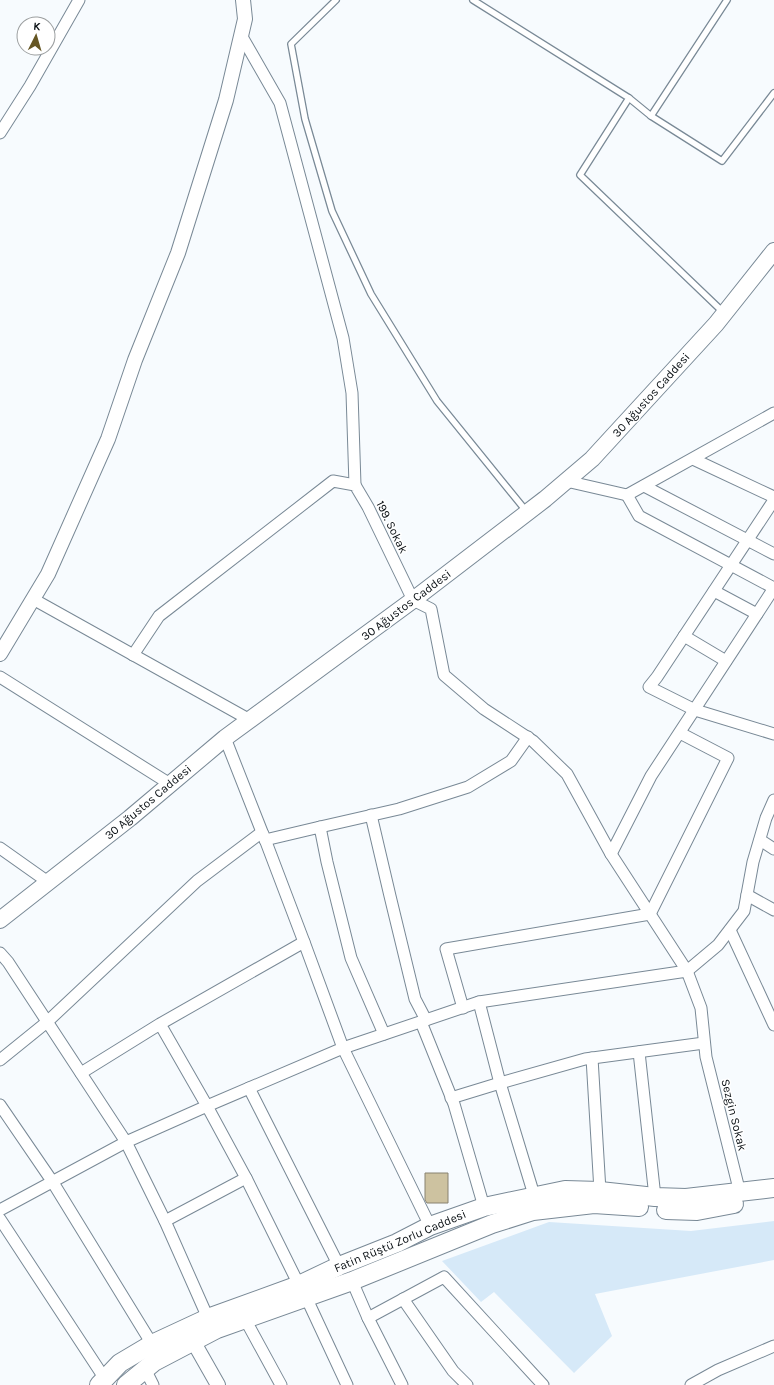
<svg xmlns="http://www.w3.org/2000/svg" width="774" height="1385" font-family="Karla,sans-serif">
<rect width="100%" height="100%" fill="#f7fbfe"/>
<path fill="#d6e9f8" d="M774,1221V1260L595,1294L612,1336L574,1373L494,1292L481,1302L442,1261L549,1222L691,1231Z"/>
<path fill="#cdc2a0" stroke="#888270" d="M425,1173H448V1203H427L425,1200Z"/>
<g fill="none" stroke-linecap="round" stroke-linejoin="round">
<g stroke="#798996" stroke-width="8">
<g id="service">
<path d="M336,0L291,44L305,119L332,211L371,294L437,401L527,512"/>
<path d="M473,0L629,98L580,175L723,312"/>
<path d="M629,98L651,116L727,0"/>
<path d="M651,116L722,161L774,93"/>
</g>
</g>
<g stroke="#798996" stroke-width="13">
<g id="minor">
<path d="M241,35L280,103L343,338L352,393L355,485"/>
<path d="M0,133L30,86L79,0"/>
<path d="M693,459L774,497"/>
<path d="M566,481L627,495L774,413"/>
<path d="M644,486L774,554"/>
<path d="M627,495L639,516L774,588"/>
<path d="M774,500L657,677L649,687L695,710L774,734"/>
<path d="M714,591L757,614"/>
<path d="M33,599L250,720"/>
<path d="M684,636L726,661"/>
<path d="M133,655L159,616L333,481L355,485L368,507L413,600L431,609L444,675L484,709L533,741L567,774L611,854L687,971L718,945L744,911L753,862L766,818L774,800"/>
<path d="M0,677L170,784"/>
<path d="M371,815L390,896L415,999L426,1020"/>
<path d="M320,827L399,809L468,787L511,761L528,737"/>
<path d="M263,834L304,942"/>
<path d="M265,840L320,827L327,862L351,958L384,1034"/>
<path d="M760,840L774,849"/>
<path d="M0,848L48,882"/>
<path d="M611,854L651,776L774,588"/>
<path d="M747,895L774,910"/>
<path d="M730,930L774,1025"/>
<path d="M0,953L8,962L126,1142L207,1106L246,1178L299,1285"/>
<path d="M479,1002L500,1083L534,1195"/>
<path d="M463,1008L446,949L650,914L728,758L680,733"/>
<path d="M421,1022L454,1104L484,1207"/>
<path d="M639,1052L655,1197"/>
<path d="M592,1058L600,1191"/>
<path d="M0,1060L47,1022L197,881L262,832L225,738"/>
<path d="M81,1073L160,1024L207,1106L343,1048L304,942L160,1024"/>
<path d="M249,1088L339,1266"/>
<path d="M451,1098L500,1083L585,1059L704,1043"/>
<path d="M0,1105L52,1181L152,1344"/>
<path d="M0,1210L126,1142L165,1221L208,1318"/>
<path d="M0,1219L105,1379"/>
<path d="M165,1221L246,1178"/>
<path d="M430,1226L343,1048L479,1002L687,971L701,1008L706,1057L740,1193"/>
<path d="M352,1281L368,1318L402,1385"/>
<path d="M306,1297L347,1385"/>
<path d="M403,1299L453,1371L467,1385"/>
<path d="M368,1318L444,1277L543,1385"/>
<path d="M245,1319L281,1385"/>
<path d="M145,1369L153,1385"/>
<path d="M691,1385L718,1370L774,1346"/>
</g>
</g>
<g stroke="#798996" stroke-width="16">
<g id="tertiary">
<path d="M0,654L48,574L108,439L135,360L178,253L226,100L245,19L243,0"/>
<path d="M193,1341L218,1385"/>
</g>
</g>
<g stroke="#798996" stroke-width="18">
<path id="secondary" d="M0,920L130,818L225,738L413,600L545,499L592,459L716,324L774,251"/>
</g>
<g stroke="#798996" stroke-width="20">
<g id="primary">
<path d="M666,1210L697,1211L734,1204"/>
<path d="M99,1385L120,1363L152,1344L208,1318L299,1285L339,1266L397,1243L430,1226L484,1207L565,1190L600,1191L655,1197L686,1198L774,1188"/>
<path d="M126,1385L154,1362L217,1329L352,1281L492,1224L533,1211L594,1204L639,1207"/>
</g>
</g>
<use href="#service" stroke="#fff" stroke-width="5.5"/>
<use href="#minor" stroke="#fff" stroke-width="11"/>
<use href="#tertiary" stroke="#fff" stroke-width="14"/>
<use href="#secondary" stroke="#fff" stroke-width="16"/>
<use href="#primary" stroke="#fff" stroke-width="18"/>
</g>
<g text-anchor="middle" stroke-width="3" stroke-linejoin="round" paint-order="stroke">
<g font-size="12" fill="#080e12" stroke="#fff">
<text transform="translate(651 395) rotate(-48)" y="4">30 Ağustos Caddesi</text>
<text transform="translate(392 527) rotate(64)" y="4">199. Sokak</text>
<text transform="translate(406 605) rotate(-37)" y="4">30 Ağustos Caddesi</text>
<text transform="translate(148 802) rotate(-40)" y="4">30 Ağustos Caddesi</text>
<text transform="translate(734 1115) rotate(76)" y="4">Sezgin Sokak</text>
<text transform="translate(400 1241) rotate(-23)" y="4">Fatin Rüştü Zorlu Caddesi</text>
</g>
</g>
<g transform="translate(36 36) rotate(5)"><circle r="19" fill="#ffffff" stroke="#9c9fa0"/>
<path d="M0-3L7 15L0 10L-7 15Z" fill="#655623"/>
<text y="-6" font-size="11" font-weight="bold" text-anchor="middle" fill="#080e12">K</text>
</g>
</svg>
